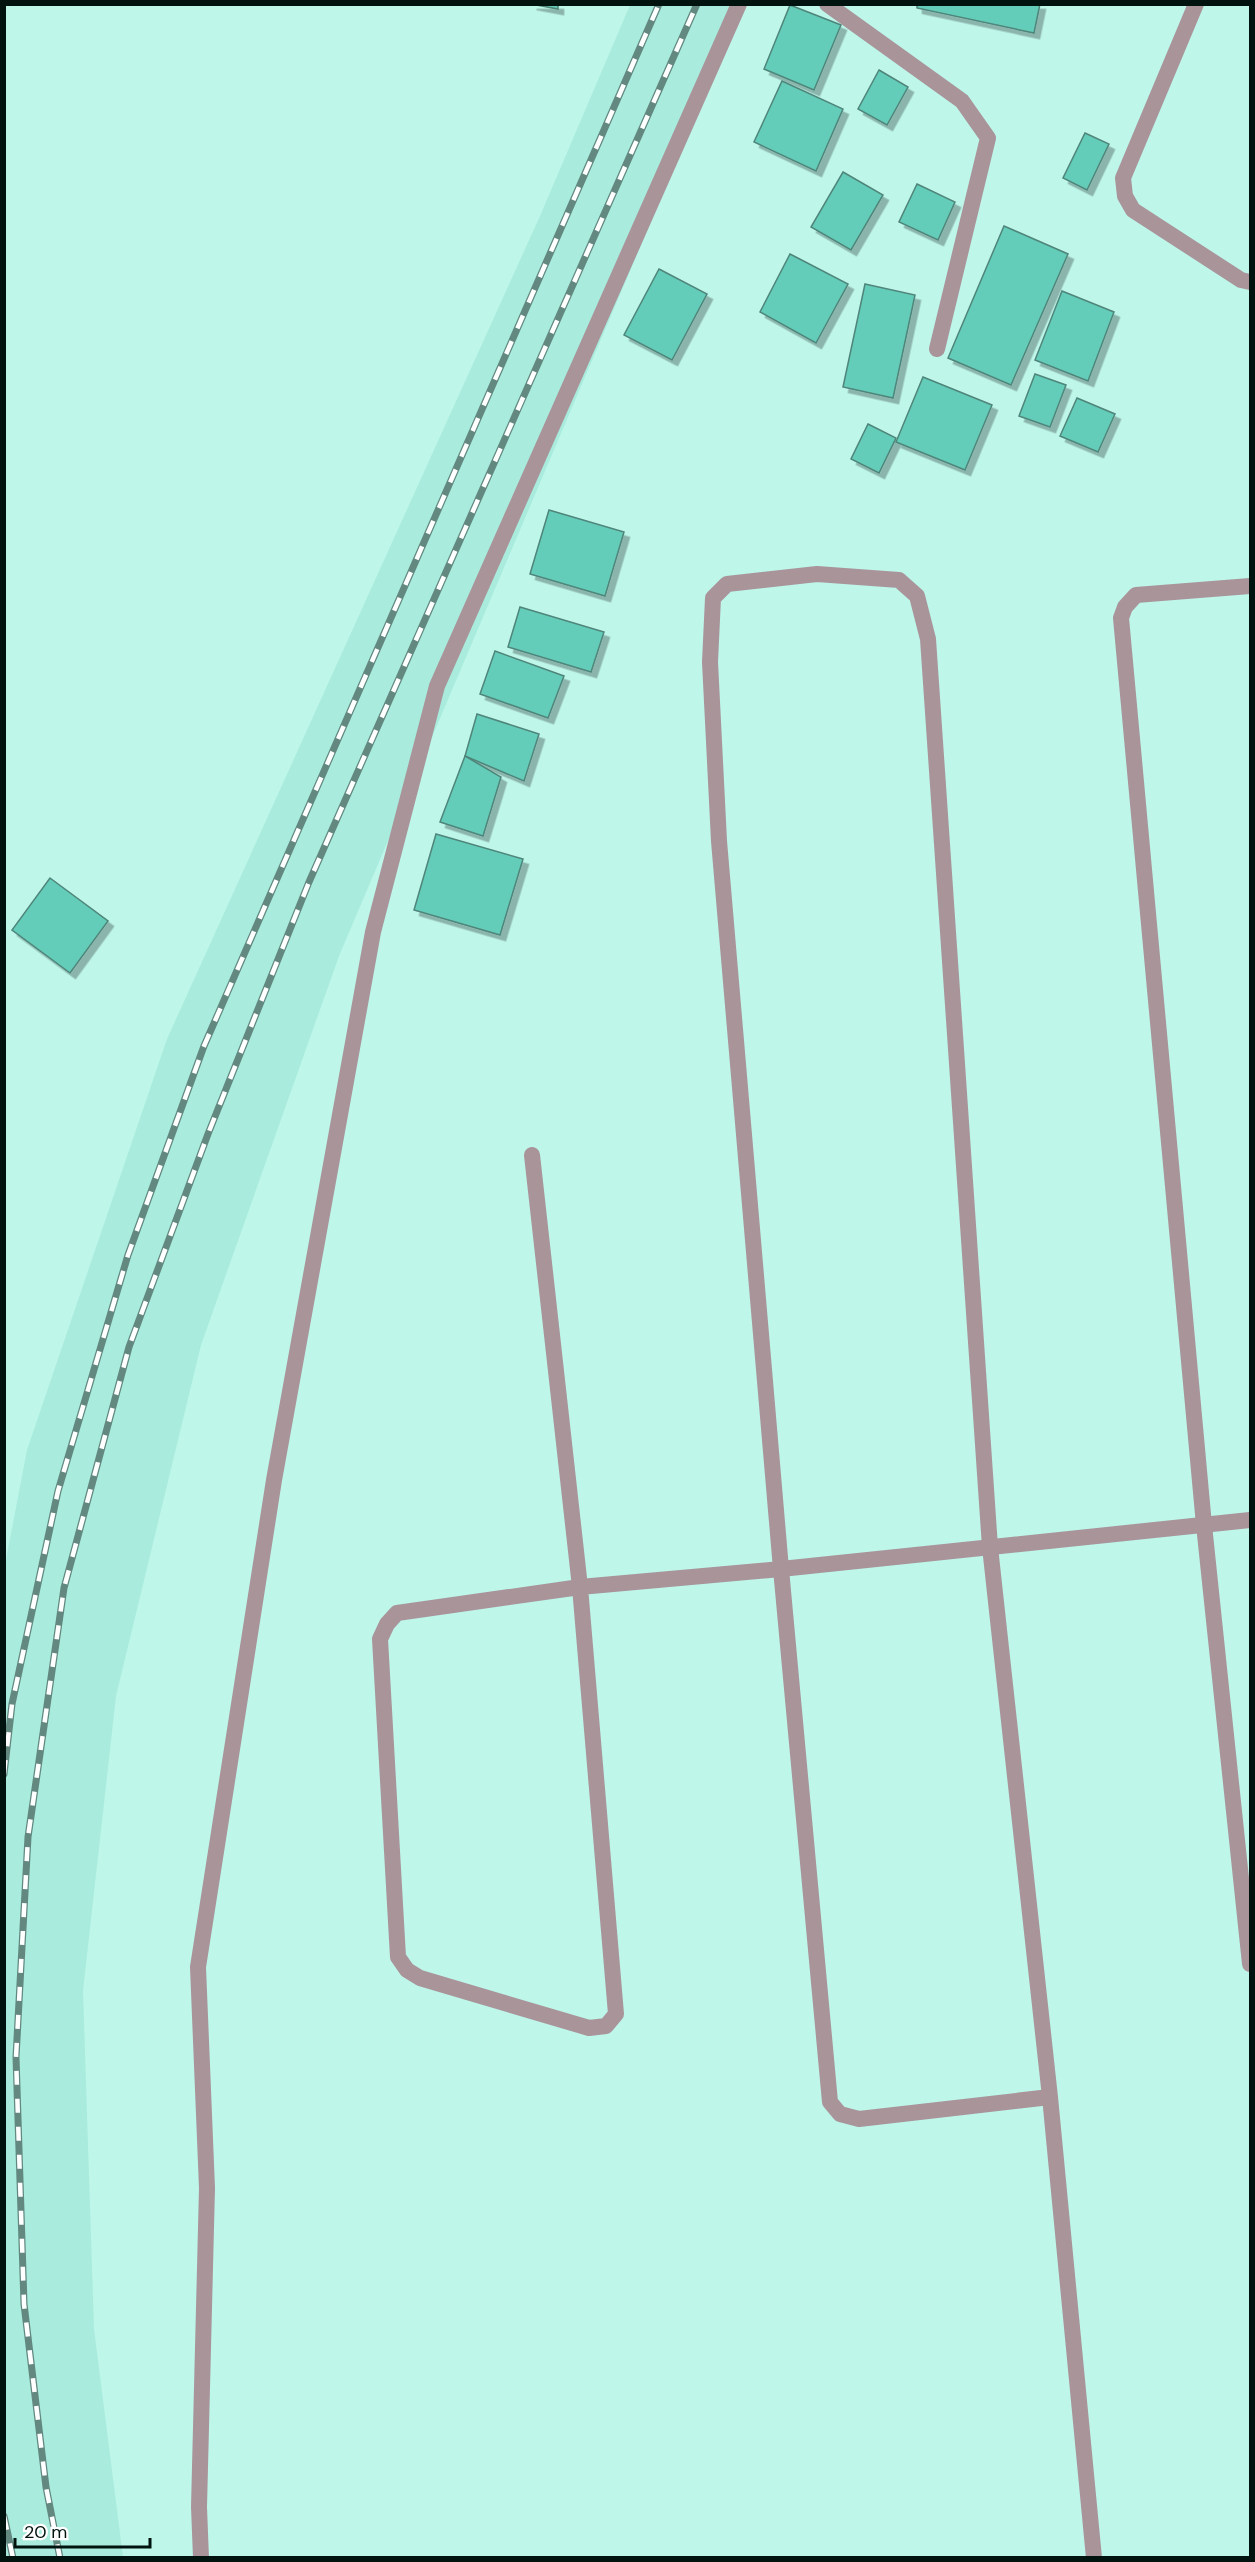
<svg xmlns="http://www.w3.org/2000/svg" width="1255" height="2562" font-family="'DM Sans',sans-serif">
<defs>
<filter id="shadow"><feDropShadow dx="5.5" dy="5.5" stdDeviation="0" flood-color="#0004"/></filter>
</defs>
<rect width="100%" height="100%" fill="#bef6ea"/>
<path fill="#a9ebdd" d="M630,5H743L339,956L201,1345L116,1696L83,1991L94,2329L123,2557L5,2558L4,1570L27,1450L167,1039L540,216Z"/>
<g fill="#63cdb9" stroke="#4f857a" stroke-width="1.5" filter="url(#shadow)">
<path d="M531,4H558V9Z"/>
<path d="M917,4H1040L1034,33L917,8Z"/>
<path d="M790,5L841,25L814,90L764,69Z"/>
<path d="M879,70L908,87L887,125L858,109Z"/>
<path d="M782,81L843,109L816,171L754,142Z"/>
<path d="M1085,133L1109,144L1087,190L1063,178Z"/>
<path d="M843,172L883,195L851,250L811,227Z"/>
<path d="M917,184L955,202L938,240L899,222Z"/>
<path d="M1004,226L1068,254L1011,385L948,358Z"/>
<path d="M790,254L848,284L816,343L760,312Z"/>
<path d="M659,269L707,294L672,360L624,335Z"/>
<path d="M865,284L915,295L893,398L843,387Z"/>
<path d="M1062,291L1114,312L1088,381L1035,360Z"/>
<path d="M1035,374L1066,385L1050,427L1019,416Z"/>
<path d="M923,377L992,405L965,470L896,442Z"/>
<path d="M1077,398L1115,414L1098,452L1060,436Z"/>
<path d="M868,424L896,438L879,473L851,459Z"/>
<path d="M549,510L624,532L605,596L530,574Z"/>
<path d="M520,607L604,632L591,672L508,647Z"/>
<path d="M495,651L564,676L548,718L480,694Z"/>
<path d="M477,714L539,734L524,781L465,756Z"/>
<path d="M465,756L501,777L483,836L440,822Z"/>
<path d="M436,834L523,859L500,935L414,910Z"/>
<path d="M50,878L108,921L70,973L12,930Z"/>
</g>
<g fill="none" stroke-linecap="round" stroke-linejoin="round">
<g stroke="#a9949a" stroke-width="16">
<path d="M827,4L962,101L988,138L937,349"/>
<path d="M1196,4L1123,178L1125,196L1133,210L1241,280L1250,282"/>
<path d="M1250,586L1136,595L1125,607L1121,618L1204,1525L1250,1964"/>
<path d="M532,1155L580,1587L616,2014L606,2026L589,2028L420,1978L407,1970L398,1957L380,1639L387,1624L397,1613L580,1587L781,1569L1250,1520"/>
<path d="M1050,2097L859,2119L840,2114L830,2102L781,1569L719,841L710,662L713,598L727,584L817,574L899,580L917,596L928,639L990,1547L1050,2097L1094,2558"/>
<path d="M201,2558L199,2507L207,2188L198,1967L274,1480L373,932L437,686L739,4"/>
</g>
<g stroke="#628880" stroke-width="7">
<g id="rail">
<path d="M4,1774L12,1704L58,1491L128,1255L204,1046L659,4"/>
<path d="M4,2516L13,2558"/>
<path d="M60,2558L46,2487L24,2304L16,2057L28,1837L64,1588L129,1347L208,1134L309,882L697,4"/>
</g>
</g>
<use href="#rail" stroke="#fff" stroke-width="4.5" stroke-dasharray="14" stroke-linecap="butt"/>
</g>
<rect width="1255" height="2562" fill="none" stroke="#00130f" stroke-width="12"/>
<path d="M15 2538v9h135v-9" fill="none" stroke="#00130f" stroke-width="3"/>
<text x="24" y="2538" font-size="18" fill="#00130f" stroke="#ffffff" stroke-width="4.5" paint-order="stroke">20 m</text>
</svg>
